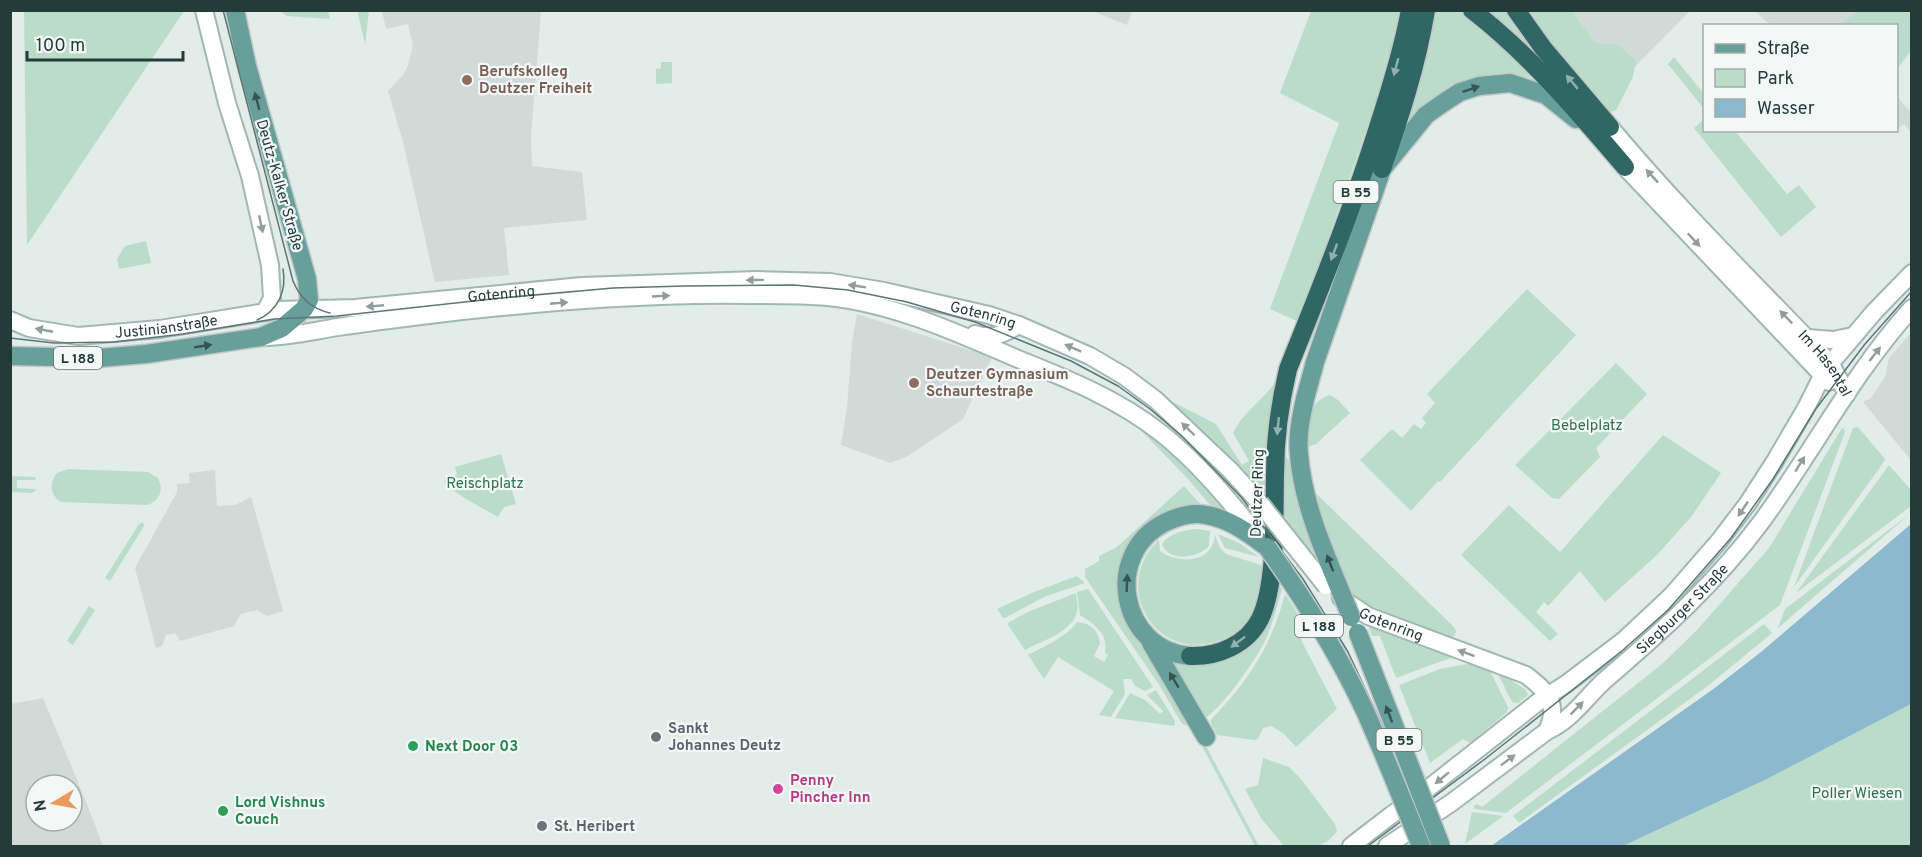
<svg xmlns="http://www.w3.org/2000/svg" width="1922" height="857" font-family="Overpass,sans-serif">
<rect width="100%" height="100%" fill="#e2ece9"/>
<g fill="#d0dbd8" fill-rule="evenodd">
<path d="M382,11H541L531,138L532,166L582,172L587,220L504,228L509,275L435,282L403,142L388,91L403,75L408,65L413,45L410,33L408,24L386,29Z"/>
<path d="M1092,11H1132L1127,25Z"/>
<path d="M1565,11H1690L1621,81Z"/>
<path d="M1755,11H1858L1840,26L1770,25Z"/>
<path d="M1897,96L1911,113V132L1904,124L1896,130Z"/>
<path d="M857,314L992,357L963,419L906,457L890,463L841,445L847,407L852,343Z"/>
<path d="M1911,333V460L1863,402L1871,398L1885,377L1889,358Z"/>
<path d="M215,470L217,506L235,505L251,497L283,611L267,616L257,610L241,614L234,626L180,641L175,633L166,635L162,646L156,648L135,568L177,492V484L190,483L189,473Z"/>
<path d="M43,698L87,804L103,846H11V704ZM36,785H72V821H36Z"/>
</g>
<g fill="#bcdcca">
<path d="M1858,10L1911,11V51L1897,69L1896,26L1840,25Z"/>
<path d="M24,11H184L27,245Z"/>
<path d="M280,11H328L330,19L287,16Z"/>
<path d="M357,11H369L365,44L358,14Z"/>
<path d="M1311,11H1399L1397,28L1382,85L1299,322L1270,309L1339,123L1280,93Z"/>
<path d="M1433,11H1461L1538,79L1503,73L1476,77L1450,86L1426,103L1403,127Z"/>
<path d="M1482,11H1511L1577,96Z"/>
<path d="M1526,11H1572L1595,43L1618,45L1636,61L1633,77L1616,110L1610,112L1603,110Z"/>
<path d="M1674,57L1704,94V109L1668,64Z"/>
<path d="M661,62H672V83L656,84V69L661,68Z"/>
<path d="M1704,119V130L1735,131L1787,194L1799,185L1816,207L1781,237L1694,128Z"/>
<path d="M146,241L151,263L119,269L117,259L125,246Z"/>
<path d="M1527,289L1576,335L1440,482L1438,481L1411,511L1360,460L1392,429L1402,438L1414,424L1421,429L1426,423L1422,418L1435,403L1427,394Z"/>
<path d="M1616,363L1647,394L1596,448L1600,457L1559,499L1552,498L1515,465Z"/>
<path d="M1279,376L1267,443L1266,482L1263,497L1203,432L1168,402L1169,400L1216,424L1242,465L1249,461L1233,433C1243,411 1267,398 1279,376Z"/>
<path d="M1330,395L1338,400L1350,413L1316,444L1307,447C1307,426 1306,402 1330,395Z"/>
<path d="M1133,422C1171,445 1202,480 1231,512L1221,513L1220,508L1211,506L1188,479Z"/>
<path d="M1858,427L1885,459L1883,463L1794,587L1853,428Z"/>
<path d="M1842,428L1844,429L1845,432L1780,605L1506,813L1475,809L1473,806L1477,804L1482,807L1662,664L1697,630L1769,548Z"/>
<path d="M1663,435L1721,473L1691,517L1657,555L1605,602L1580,571L1548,606L1544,602L1536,612L1558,634L1550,641L1461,555L1509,505L1560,552Z"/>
<path d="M1281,449L1300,478L1454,627L1456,631L1455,636L1444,639L1397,621L1353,599L1324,572L1279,516Z"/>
<path d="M501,454L516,504L504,507L498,517L466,499L445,485L444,482L445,478L457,475L455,467Z"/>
<path d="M1889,465L1911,490V506L1796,593Z"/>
<path d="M68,469L148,472L158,478C164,490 160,501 147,505L61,502C50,495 49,483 57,473Z"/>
<path d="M11,476L35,477L36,480H17V488L36,489L35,491L32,493L11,492Z"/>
<path d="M1184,486L1201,505L1186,506L1120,574L1190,726L1182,724L1158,683L1085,577V569L1099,561V556L1117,547Z"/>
<path d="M1911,513L1778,628L1785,609Z"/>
<path d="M143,522L144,526L110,581L105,578L139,524Z"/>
<path d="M1197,529L1210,531L1209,546C1198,558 1169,563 1162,544C1169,533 1184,530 1197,529Z"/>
<path d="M1218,534L1239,543L1259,557L1225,548Z"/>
<path d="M1215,535L1220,548L1226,554L1261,565L1263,568C1261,582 1260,599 1253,613C1246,627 1233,636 1218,641C1155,663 1110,585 1159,540L1160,551C1172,561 1200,564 1210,549C1213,545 1214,540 1215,535Z"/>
<path d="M1077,576L1085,583L1044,597L1005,618H1003L997,609L1034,592Z"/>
<path d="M1276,580L1282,589C1278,604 1274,619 1268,634C1260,655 1223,707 1205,718L1170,660L1229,657Z"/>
<path d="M1088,589L1153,687L1145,691L1135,686L1131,679H1123L1125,694L1111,717L1099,715L1114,691L1058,657L1044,679L1028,655C1045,646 1065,638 1077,622C1091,623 1098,630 1100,643L1094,656L1104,662L1108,655L1105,653C1109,634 1094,624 1080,615L1077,592Z"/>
<path d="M1076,593C1076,599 1079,606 1077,612C1072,632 1042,641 1025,650L1008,625L1009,622L1030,611Z"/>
<path d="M1285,594L1302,620L1300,635L1302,642L1337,709L1296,747L1283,733L1271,726L1263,728L1258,739L1254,740L1217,735L1210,721C1216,714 1223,707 1229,700C1257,667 1274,636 1285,594Z"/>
<path d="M89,606L95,610L73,645L67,641Z"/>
<path d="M1367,622L1458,656L1439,662L1396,678L1380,636H1372Z"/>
<path d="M1764,624L1772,633L1709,685L1519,823L1513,816Z"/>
<path d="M1473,663L1489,669L1508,707L1507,712L1470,743L1463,739L1430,763L1399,685L1440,669Z"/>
<path d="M1500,672L1514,677L1512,681L1525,689L1528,695L1518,703L1512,702L1498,674Z"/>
<path d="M1156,690L1175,721L1174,726L1115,718L1130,693L1145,700L1160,714L1163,711L1147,695Z"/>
<path d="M1911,704V846H1623L1767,779Z"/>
<path d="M1205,744L1259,846H1255L1202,746Z"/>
<path d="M1263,758L1289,767L1300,778L1335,824L1337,831C1322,852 1307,847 1284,846L1261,818L1245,789L1258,785Z"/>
<path d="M1472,812L1503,816L1465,844Z"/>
</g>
<path fill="#8db9ce" d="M1911,524V704L1767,779L1623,846H1491L1712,690L1761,652Z"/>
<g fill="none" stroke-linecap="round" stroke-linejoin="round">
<g stroke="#a1b7b3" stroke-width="20">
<g id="secondary">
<path d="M204,10L227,103L250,176L270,265L272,298L265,312"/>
<path id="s1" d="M1610,127C1675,205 1748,277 1819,351L1834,370L1847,394"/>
<path d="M1625,167L1829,382"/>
<path id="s2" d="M10,320L29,328L78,336L160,329L278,310L355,308L582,286L757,280L830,282L884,291L989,315L1019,325L1090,356L1124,376L1156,400L1230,470L1260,503"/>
<path d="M975,334C993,340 1003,334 1019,325"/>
<path d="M264,337C289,337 313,331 338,327C379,321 420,316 462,311C558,301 656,293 753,295C778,295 803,295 828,297C895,304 957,333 1018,359C1068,379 1118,399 1161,433C1199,463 1230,502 1261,539"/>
<path d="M1807,338L1833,340L1853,336"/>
<path id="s3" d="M1341,598L1368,616L1526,675C1547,691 1560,703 1547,731"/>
<path d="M1351,846L1390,816L1430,787L1538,702L1566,684L1624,640L1672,595L1719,541L1748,503L1775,461L1806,408L1822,376L1830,364L1874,312L1912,273"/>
<path id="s4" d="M1387,846L1451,803L1547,731C1571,721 1587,696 1605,680C1662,631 1717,582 1762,521C1813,451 1853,373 1912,308"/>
</g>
</g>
<g stroke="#c1c8c8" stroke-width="21">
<g id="primary">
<path d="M10,356L99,358L146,354L261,337L282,328L304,309L309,300L307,279L247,66L235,10"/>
<path d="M1305,399L1315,362L1382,169L1426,115L1443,103L1460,92L1479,86L1510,83L1546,95L1576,119"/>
<path d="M1151,643L1206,737"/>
<path d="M1190,656C1120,650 1102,553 1166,522C1179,516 1192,512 1206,515C1230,519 1248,533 1267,547"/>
</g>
</g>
<g stroke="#c1c8c8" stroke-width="21">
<g id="highway">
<path d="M1472,10C1530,55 1578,112 1625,167"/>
<path d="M1516,10L1543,48L1610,127"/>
<path d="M1382,169C1400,117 1417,65 1426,10"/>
<path d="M1190,656C1217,657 1247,645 1260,619C1277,584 1274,514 1275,474C1275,438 1280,403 1288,369C1321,287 1354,205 1380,121C1392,84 1403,48 1410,10"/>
</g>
</g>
<use href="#secondary" stroke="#fff" stroke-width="16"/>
<use href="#primary" stroke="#699f9b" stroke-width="18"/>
<use href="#highway" stroke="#306765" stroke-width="18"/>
<g stroke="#5d7775" stroke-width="1.5">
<path d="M223,10L293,281C300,298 312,309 330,313"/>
<path d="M257,320C278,311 287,291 283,269"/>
<path d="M10,338L54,343L114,342L183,334L274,319L337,316L501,298L613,288L685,286L794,285L848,290L907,302L975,322L1071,361L1118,386L1150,409L1182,436L1241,497L1303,579L1348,652L1386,733L1432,846"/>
<path d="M1368,846L1485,759L1623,650L1668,610L1731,538L1773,479L1815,410L1865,344L1912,291"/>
</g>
<g stroke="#a1b7b3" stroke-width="20" stroke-linecap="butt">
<path id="secondary-bridge" d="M1260,503L1326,586"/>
</g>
<g stroke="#c1c8c8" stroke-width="21" stroke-linecap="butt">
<g id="primary-bridge">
<path d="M1305,399C1301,417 1297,436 1299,454C1303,510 1331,566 1351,617"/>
<path d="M1267,547C1304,599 1338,653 1365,711C1385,756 1403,801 1421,846"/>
<path d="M1358,633L1441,846"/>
</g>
</g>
<use href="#secondary-bridge" stroke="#fff" stroke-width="16"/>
<use href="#primary-bridge" stroke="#699f9b" stroke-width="18"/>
</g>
<defs><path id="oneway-solid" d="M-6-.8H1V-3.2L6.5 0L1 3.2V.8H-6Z" transform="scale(1.5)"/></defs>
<g fill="#92b0ae">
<use href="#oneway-solid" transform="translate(1396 67) rotate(105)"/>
<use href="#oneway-solid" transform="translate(1572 82) rotate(-130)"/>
<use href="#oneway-solid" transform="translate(1334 252) rotate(110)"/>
<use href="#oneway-solid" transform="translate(1278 426) rotate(96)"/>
<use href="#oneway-solid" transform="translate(1238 642) rotate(143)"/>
</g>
<g fill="#345552">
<use href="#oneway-solid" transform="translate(1471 89) rotate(-18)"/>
<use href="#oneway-solid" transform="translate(257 101) rotate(-105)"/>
<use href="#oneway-solid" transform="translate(203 346) rotate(-9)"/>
<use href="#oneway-solid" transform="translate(1330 563) rotate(-111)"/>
<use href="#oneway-solid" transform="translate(1127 583) rotate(-88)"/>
<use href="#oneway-solid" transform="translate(1174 680) rotate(-121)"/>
<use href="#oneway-solid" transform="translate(1389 714) rotate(-111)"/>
</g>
<g fill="#919e9c">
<use href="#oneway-solid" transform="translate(1652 176) rotate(-133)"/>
<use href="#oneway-solid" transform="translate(261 224) rotate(78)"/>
<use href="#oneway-solid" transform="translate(1694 240) rotate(47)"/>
<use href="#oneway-solid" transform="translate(755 280) rotate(179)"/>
<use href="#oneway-solid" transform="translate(857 286) rotate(-171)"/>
<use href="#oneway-solid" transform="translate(661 296) rotate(-3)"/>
<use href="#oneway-solid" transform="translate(559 303) rotate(-5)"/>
<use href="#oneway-solid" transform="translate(375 306) rotate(175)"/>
<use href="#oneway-solid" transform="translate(1786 317) rotate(-134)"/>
<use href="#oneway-solid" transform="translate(44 330) rotate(-169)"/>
<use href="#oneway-solid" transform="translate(1073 348) rotate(-156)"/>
<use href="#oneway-solid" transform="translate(1875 354) rotate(-52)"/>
<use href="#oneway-solid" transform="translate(1188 429) rotate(-136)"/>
<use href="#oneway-solid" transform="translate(1800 464) rotate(-58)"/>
<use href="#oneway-solid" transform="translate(1743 509) rotate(124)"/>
<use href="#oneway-solid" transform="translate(1466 653) rotate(-160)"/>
<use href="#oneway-solid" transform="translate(1577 708) rotate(-45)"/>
<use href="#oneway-solid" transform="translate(1508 760) rotate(-37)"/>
<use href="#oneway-solid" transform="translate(1442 778) rotate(141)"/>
</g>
<g fill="#8d6e63" stroke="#f3f8f6" stroke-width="2">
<circle cx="467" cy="80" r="6"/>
<circle cx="914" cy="383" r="6"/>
</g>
<g fill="#6b7280" stroke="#f3f8f6" stroke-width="2">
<circle cx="656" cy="737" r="6"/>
<circle cx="542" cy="826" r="6"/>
</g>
<g fill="#2e9e5b" stroke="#f3f8f6" stroke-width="2">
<circle cx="413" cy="746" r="6"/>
<circle cx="223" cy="811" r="6"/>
</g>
<circle fill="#d1479c" stroke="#f3f8f6" stroke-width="2" cx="778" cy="789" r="6"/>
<g text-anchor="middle" stroke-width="4.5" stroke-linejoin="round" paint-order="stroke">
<g fill="#f3f8f6" stroke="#617472" stroke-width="1.5">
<rect x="1333.5" y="181" width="45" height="22" rx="4.5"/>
<rect x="54" y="347" width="48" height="22" rx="4.5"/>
<rect x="1295" y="615" width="48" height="22" rx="4.5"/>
<rect x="1376.5" y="729" width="45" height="22" rx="4.5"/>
</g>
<g font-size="14" font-weight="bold" fill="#233c3a">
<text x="1356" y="197">B 55</text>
<text x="78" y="363">L 188</text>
<text x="1319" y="631">L 188</text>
<text x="1399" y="745">B 55</text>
</g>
<g font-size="15" font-weight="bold" fill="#785e54" stroke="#f3f8f6" text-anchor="start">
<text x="479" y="76">Berufskolleg<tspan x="479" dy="17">Deutzer Freiheit</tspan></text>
<text x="926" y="379">Deutzer Gymnasium<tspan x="926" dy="17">Schaurtestraße</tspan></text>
</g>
<g font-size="15" fill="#233c3a" stroke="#f3f8f6">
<text transform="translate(280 185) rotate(74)" y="5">Deutz-Kalker Straße</text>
<text dy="5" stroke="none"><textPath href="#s2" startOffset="496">Gotenring</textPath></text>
<text dy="5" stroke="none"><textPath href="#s2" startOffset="982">Gotenring</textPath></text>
<text dy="5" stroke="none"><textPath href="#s2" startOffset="159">Justinianstraße</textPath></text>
<text dy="5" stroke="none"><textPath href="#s1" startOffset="320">Im Hasental</textPath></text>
<text transform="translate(1257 493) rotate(-88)" y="5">Deutzer Ring</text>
<text dy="5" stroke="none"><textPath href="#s4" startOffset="380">Siegburger Straße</textPath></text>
<text dy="5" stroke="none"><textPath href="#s3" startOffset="57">Gotenring</textPath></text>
</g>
<g font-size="15" fill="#2f7154" stroke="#f3f8f6">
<text x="1587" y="430">Bebelplatz</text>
<text x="485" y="488">Reischplatz</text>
<text x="1857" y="798">Poller Wiesen</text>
</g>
<g font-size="15" font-weight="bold" fill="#5b616d" stroke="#f3f8f6" text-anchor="start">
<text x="668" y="733">Sankt<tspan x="668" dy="17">Johannes Deutz</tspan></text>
<text x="554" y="831">St. Heribert</text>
</g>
<g font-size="15" font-weight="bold" fill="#27864d" stroke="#f3f8f6" text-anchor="start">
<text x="425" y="751">Next Door 03</text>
<text x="235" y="807">Lord Vishnus<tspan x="235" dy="17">Couch</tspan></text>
</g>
<g font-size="15" font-weight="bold" fill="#b23c85" stroke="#f3f8f6" text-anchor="start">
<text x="790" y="785">Penny<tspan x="790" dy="17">Pincher Inn</tspan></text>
</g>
</g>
<rect width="1922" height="857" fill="none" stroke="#233c3a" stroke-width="24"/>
<rect x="1703" y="24" width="195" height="108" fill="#f3f8f6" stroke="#a0adab" stroke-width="1.5"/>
<rect x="1715" y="44" width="30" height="9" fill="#699f9b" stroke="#a0adab" stroke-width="1.5"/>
<text x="1757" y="54" font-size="18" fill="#233c3a">Straße</text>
<rect x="1715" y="69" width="30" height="18" fill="#bcdcca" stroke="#a0adab" stroke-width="1.5"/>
<text x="1757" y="84" font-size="18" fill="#233c3a">Park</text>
<rect x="1715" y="99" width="30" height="18" fill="#8db9ce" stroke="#a0adab" stroke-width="1.5"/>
<text x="1757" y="114" font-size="18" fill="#233c3a">Wasser</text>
<g transform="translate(54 803) rotate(260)"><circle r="28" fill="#f3f8f6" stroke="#a0adab" stroke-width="1.5"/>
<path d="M0-4.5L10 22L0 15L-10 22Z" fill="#ec9a60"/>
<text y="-9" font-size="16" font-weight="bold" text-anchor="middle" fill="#233c3a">N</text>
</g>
<path d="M27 51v9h156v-9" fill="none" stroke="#233c3a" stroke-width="3"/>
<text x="36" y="51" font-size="18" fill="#233c3a" stroke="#f3f8f6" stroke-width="4.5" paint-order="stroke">100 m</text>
</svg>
